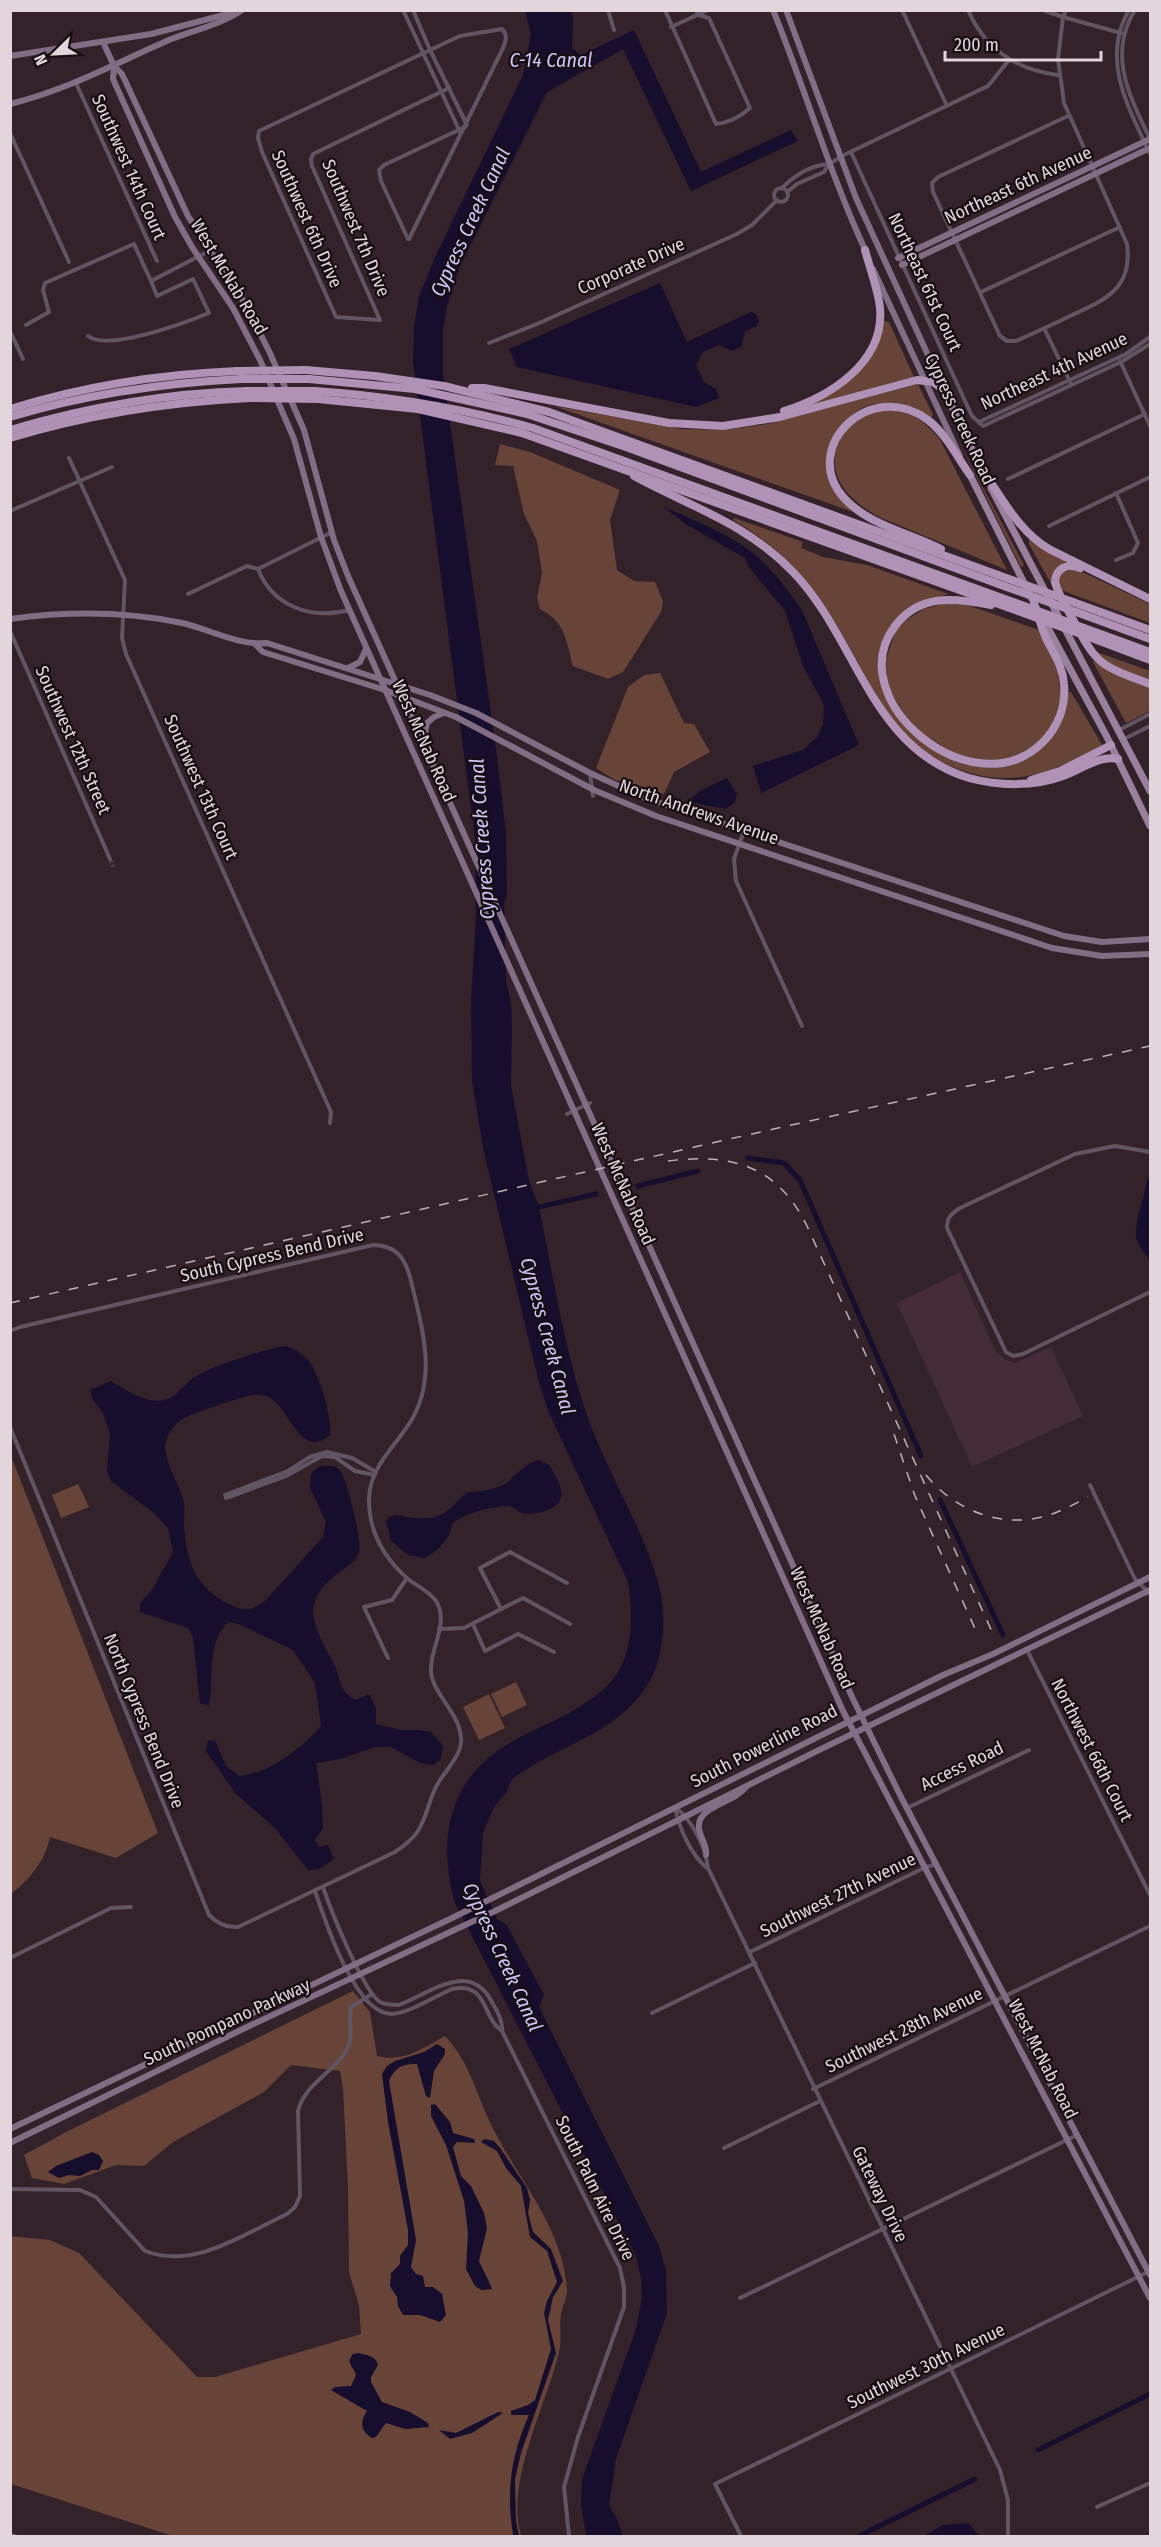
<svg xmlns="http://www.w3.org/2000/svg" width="1161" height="2547" font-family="'Fira Sans Condensed',sans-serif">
<rect width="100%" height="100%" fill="#34222b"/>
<path fill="#442c39" d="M960,1272L995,1350L1006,1360L1015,1363L1051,1347L1083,1416L972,1467L897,1303Z"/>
<g fill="#674437">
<path d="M883,321L889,322L914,377L806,407L857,373Z"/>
<path d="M918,384L933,415L930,419C905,406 872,392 848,419C840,429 835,446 829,457L843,503L853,512L554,406L681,429L723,430L768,424Z"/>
<path d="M887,409C914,414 922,419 939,438L1007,570L879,517C849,500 822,474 841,438C844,431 853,421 860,418C868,414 878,412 887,409Z"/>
<path d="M958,440L1024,565L1021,567Z"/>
<path d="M500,444L530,452L620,490L610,520L617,570L634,581L655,582L663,601L661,612L623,672L608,679L573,666C566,641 566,622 540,609L537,598L542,573L537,541L524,514L513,466L495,465Z"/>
<path d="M734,518L803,542L801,548L823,557L867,565L948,594C942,597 933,597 926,599C913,604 898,616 891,627C869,660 880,687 902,715C908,723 914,733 922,741C953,771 1017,781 1046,743C1056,730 1061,707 1067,692H1071L1102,745C1083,755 1064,766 1044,772C984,791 921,763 887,712C862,674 844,631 817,595C795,564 766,539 733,520Z"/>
<path d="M1029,538L1066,560L1053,575V587L1029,544Z"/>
<path d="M1076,569L1150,604V623L1061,590L1058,581L1062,572Z"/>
<path d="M946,603L970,606L1039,630L1058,671L1060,691L1062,692L1053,724L1041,741L1027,752L997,763L955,754L923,734L905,715L890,691L887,680L886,659L896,630L903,622L924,609Z"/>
<path d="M1094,651L1150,671V681L1109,665Z"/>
<path d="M1092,660L1113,674L1150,687V711L1126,723Z"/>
<path d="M660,673L684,723L694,724L710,752L674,772L664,794L615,780L596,768L628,687L644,675Z"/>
<path d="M11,1456L158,1833L116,1858L50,1837C45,1861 30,1879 11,1894Z"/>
<path d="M78,1484L89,1507L61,1518L52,1495Z"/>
<path d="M516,1682L527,1705L502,1717L491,1694Z"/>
<path d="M489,1694L505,1728L479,1740L463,1707Z"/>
<path d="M353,1991L370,2012L377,2056C402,2063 424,2048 445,2036C467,2059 475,2088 487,2116C513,2174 562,2223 567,2289C568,2297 562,2306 561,2315C559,2327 562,2340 559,2352C546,2407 505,2481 521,2536H173L11,2484L10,2236L50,2240L79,2253L197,2377H215L361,2334L359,2305L349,2272L348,2187L343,2088L340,2071L291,2065L264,2092L173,2142L144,2166L116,2165L64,2184L32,2178L24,2155L68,2131Z"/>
</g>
<g fill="#170d2c">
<path d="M525,11H570L573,16L572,48L581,55L634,30L701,172L791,130L798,141L691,191L623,49L547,92L460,266L447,306L443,330V373L497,756L506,833L507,895L504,903L506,982L511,1002L512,1027L511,1085L529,1181L539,1207C552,1270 562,1335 581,1397C600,1463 641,1520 659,1586C667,1615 664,1658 648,1684C617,1735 557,1745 512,1779L506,1793L494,1807L483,1833L480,1880L497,1919L507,1925L544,1995L539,2007L659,2246L666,2271L667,2313L616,2459L609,2506L616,2517L623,2536H586L581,2506L582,2479L636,2329L642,2297L641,2277L636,2256L455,1903C437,1839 448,1780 508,1744C543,1723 581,1713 610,1683C634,1657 633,1615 628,1582L549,1413L539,1383L483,1148L472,1080L471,1001L476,917L475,839L413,362L414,326L419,296L436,255L523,75L531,34Z"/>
<path d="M660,283L687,342L751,312L756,314L759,321L757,326L745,331L741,347L732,351L719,345L703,352L696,365L704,382L716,389L719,398L696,407L517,367L509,349Z"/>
<path d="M664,507C698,522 736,536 763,562C778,576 790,594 802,610L859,745L761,793L753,766L803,750L817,737L823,724L824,705L803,666L785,611L748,566L745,558L687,525Z"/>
<path d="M727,778L737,794L735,802L726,809L689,802L699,791Z"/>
<path d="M1150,1177V1261C1146,1255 1140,1248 1137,1241C1132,1226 1145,1197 1147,1180Z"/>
<path d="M286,1346C296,1350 307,1356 312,1366C321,1382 332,1417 330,1435C301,1459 292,1414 272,1399C268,1396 259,1394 254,1395C242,1396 189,1414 181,1420C173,1426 165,1437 165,1447C166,1466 180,1485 184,1503C185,1511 184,1519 184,1526C187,1563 195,1587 229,1604C245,1612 251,1611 266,1600L323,1537L326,1522L310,1488L311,1474L320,1466C328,1466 336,1464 341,1472C347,1480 363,1543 359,1552C355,1563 350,1564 341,1571C299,1601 312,1623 333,1662C342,1678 336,1689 356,1700L369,1694L376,1708V1724L401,1730H417L431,1732L443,1746L441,1759L433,1765L420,1763L391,1747H375L340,1759L316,1763L322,1804L323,1828L315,1840L319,1847L328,1845L334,1859L319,1869L308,1870L275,1828L236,1794L206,1751L208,1740L215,1741L226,1766L239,1776C270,1773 301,1749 321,1726L315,1683L293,1650L239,1624L228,1622C205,1646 215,1675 209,1705L200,1704L193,1637L188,1628L140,1612V1603L152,1590L173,1552L168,1528L153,1512L112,1482L107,1472L110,1433L103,1413L93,1400L90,1390L111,1381C127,1391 149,1406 168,1399C177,1395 185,1384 193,1378C212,1366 264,1349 286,1346Z"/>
<path d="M538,1460L549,1465C561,1484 572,1504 542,1512C536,1513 526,1515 520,1512C515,1510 514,1506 507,1506C491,1507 466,1512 452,1524C451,1538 437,1552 424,1558L408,1555L391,1541L386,1521L389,1517C398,1513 403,1517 412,1518C445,1521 447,1510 467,1492C475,1493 498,1489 505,1484C516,1476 524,1464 538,1460Z"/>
<path d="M437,2044L445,2049V2054L434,2071L430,2098L426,2096L417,2064C403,2063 394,2068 389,2081L416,2240L411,2267L416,2274L423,2276L425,2287H433L442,2294L446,2315L440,2322L420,2315H403L398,2306L397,2297L390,2286L391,2273L400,2264V2256L408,2245V2230L388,2122L382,2074L387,2066L395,2061L424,2052Z"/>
<path d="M435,2104L450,2122L453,2133L474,2139L475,2143L457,2142L453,2147L461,2176L471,2186L484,2213L487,2228L479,2261L491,2286L492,2289L481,2290L475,2286L466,2269L468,2232L464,2201L446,2145L431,2116V2105Z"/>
<path d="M484,2139L494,2141L500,2148L527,2188L530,2200L528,2213L533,2232L551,2249L563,2281L553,2297L548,2320L556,2353L521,2453L515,2479L516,2521L519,2536H513V2534C506,2491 511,2455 529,2415H511V2411L528,2405L535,2400L551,2349L544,2313L547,2301L557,2282L547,2251L530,2237L521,2186L506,2168L497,2151L481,2142Z"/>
<path d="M92,2152L99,2155L103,2161L99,2170H92L80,2176L69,2175L59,2178L48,2172L56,2166Z"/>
<path d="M358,2353C367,2355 376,2356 378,2365L371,2377V2382L382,2402L410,2412L428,2423L429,2427L405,2429L386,2423L376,2437L372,2438C360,2430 360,2422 367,2411L331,2390L335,2387L351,2386L356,2375C354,2366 345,2364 353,2354Z"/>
<path d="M498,2412L503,2413L472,2433L450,2439L439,2430L456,2433Z"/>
<path d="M969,2523L979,2536H924L943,2525Z"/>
</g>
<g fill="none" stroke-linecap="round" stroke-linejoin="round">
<g stroke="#170d2c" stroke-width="5">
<path d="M748,1158L784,1163L800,1180L921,1456"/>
<path d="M638,1186L698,1171"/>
<path d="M539,1207L596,1194"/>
<path d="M940,1500L1003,1635"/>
<path d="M1038,2450L1150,2394"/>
<path d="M859,2536L975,2479"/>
</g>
<path stroke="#4e3d46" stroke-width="4" stroke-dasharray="4 2" stroke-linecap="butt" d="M110,859L113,867"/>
<g stroke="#615563" stroke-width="4">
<path d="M403,10L460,132"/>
<path d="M413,10L430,50L259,131L258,138L262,152L336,317L380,320L312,166L311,159L313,154L449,88"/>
<path d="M608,10L614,30"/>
<path d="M665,10L716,124C728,123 741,116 750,108L709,18L698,15L696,10"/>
<path d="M902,10L947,106"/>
<path d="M968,10C985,49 1017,70 1058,75"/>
<path d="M1043,10L1063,17L1058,59L1064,103L1127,244C1133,289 1105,300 1070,316C1052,325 1034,333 1016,341H1007L1000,336L933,192L932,183L938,177L1068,116"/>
<path d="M1066,10L1063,17L1121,33"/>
<path d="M1129,10C1100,60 1129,108 1150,154"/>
<path d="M1135,10C1107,55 1130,97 1150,139"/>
<path d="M671,27L708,10"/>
<path d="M76,83L157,261"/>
<path d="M10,133L69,262"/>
<path d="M851,152L965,401L972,416L983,426L1121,362L1150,344"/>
<circle cx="781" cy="195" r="7"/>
<path d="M782,188C794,176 811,165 829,164"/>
<path d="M787,192L797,184L824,172L829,164L846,154L988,86L1009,60"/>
<path d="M408,239L381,181L379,170L384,165L465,127"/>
<path d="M409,239L503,48C506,40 508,35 502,29L460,36L430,50L467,125"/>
<path d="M981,292L1120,227"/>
<path d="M26,325L49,312L43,290L45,283L134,244L151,281L209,251"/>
<path d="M1044,328L1070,382"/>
<path d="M10,331L23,359"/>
<path d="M88,336C108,352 187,322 209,313L193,279L157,296L151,281"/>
<path d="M489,343L537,324L737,234L752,225L776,201"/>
<path d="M1120,361L1150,426"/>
<path d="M979,422L1126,354L1150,337"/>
<path d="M69,458L125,580L122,638L126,654L331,1112L330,1123"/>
<path d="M1008,479L1145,414"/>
<path d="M1116,493L1138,543L1133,553L1116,560"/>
<path d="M10,511L112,467"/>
<path d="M1049,526L1150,477"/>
<path d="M258,569C273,607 312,620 349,610"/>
<path d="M188,594L247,566L258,569L332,532"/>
<path d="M10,631L110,859"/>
<path d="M1119,730L1150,714"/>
<path d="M1124,739L1150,726"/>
<path d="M590,774L593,796"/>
<path d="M744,831L734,859L736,881L802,1026"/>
<path d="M567,1114L590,1103"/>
<path d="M1150,1152L1115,1146L1075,1154L960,1208C951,1214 947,1217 947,1228L1006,1352L1013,1356L1023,1354L1150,1292"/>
<path d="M10,1331L20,1327L373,1245C399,1245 407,1262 412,1285C423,1331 437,1378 411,1421C395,1447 369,1467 369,1500C369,1532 384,1558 408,1579C417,1586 429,1591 436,1601C450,1623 429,1650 431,1672C433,1694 459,1713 461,1737C463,1755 445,1770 437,1785C429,1799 427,1817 418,1831C412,1840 404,1846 395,1852L238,1927C226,1928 217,1923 209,1915L10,1427"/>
<path d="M1090,1485L1135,1579L1150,1594"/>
<path d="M225,1495L288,1471L310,1457L327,1452L352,1458L376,1472"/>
<path d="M226,1498L286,1476L322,1456L335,1457L355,1471L375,1475"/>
<path d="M501,1609L480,1568L510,1552L567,1583"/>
<path d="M473,1624L485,1651L518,1634L554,1652"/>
<path d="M439,1629L464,1628L523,1598L570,1624"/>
<path d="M1027,1650L1150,1895"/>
<path d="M388,1658L364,1607L392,1600L407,1578"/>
<path d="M675,1807C692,1820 706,1847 708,1868L1000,2470L1008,2500V2536"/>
<path d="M675,1807C679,1828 691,1855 707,1868"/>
<path d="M907,1808L1029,1750"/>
<path d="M323,1887C330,1908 363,1991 380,2002C386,2005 392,2005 399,2005C432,1992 471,1959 493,2004C498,2012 503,2021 502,2031L620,2268L624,2288V2307L578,2437L564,2487L569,2536"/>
<path d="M315,1891C325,1920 355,2015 392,2014C409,2013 436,1996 452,1989C489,1982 481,2017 502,2031"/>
<path d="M750,1952L926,1867L937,1864"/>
<path d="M10,1958L111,1908L131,1907"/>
<path d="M652,2013L755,1963"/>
<path d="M813,2089L1150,1926"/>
<path d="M724,2148L820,2101"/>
<path d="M10,2189L80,2190L96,2197L145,2251C194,2270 244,2234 287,2214L295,2207L300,2196L298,2111C304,2083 338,2071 349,2045C353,2033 348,2020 351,2007L372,1994"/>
<path d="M740,2298L1077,2135"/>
<path d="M1097,2507L1150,2483"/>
<path d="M10,2535L15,2536"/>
<path d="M741,2536L715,2484L1150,2271"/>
</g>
<g stroke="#816e84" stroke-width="6">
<path d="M773,10C806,91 830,175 867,254"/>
<path d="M786,10L856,198L944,390"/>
<path d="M103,42L114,66L122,74L188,216L244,302L269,351L304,430L334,540L348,576L853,1699L901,1797L1150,2275"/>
<path d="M10,56L151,34L239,11"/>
<path d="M114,66L113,79L175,217L192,247L233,308L260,360L294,439L321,537L341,591L843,1711L1150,2298"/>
<path d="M10,104C67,90 116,63 169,40C194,30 220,25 242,10"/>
<path d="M898,258L1150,139"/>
<path d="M902,265L1150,148"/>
<path d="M873,269L960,456"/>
<path d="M10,619C68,611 124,611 182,623C209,629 239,646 267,643L430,695L476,713L590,773L645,798L1064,936L1102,942L1150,939"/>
<path d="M255,644L263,652L385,690L456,717L594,790L656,816L1052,948L1102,956L1150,954"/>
<path d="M348,668L360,662L366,649"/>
<path d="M423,743L427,723L434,717L444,713"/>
<path d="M706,1855C708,1844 697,1835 699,1824C701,1806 735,1802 746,1787"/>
<path d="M10,2129L452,1918L943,1675L993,1654L1150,1577"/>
<path d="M10,2143L245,2028L495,1911L819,1750L1150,1590"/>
</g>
<g stroke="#99819e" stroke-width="7">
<path d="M944,390L983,472"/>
<path d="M970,475L1032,599"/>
<path d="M991,488L1150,791"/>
<path d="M1043,619L1107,737L1150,826"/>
</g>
<g stroke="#af92b5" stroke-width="8">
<path d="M306,370L375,376L444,386L549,412L998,575"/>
<path d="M309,379L415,389L527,414L626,447L1004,586"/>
<path d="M472,388H484L669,423L723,426L780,417L917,380L933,382L944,390"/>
<path d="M315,391C389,396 461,408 533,428L1013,602"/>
<path d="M318,399L418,409L522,433L1018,611"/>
<path d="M10,409C84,386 161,374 238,371"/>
<path d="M784,411C829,397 885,363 880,308C878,289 870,269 865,250"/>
<path d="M10,417C86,394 163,383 241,379"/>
<path d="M10,430C88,407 167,393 247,391"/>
<path d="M10,438C89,414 168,402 250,398"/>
<path d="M981,468C1001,496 1018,531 1049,549L1150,599"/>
<path d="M634,476C691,507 746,523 793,572C857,638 870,748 969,778C998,786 1034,787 1063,776C1081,770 1098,755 1118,759"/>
<path d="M941,549C910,533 868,525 844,498C799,448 870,377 928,420C946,434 957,457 970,475"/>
<path d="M1080,568C1067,563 1056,568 1055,582C1058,594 1065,605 1071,616C1097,665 1098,665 1150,684"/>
<path d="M1070,601L1150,630"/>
<path d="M991,605C955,598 920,593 895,626C839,701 975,811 1043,742C1058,727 1066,706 1064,684C1063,666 1053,653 1046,638C1041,627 1038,614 1034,603"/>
<path d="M1076,612L1150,639"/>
<path d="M1084,628L1150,652"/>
<path d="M1089,637L1150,660"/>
<path d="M1031,780L1060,771L1111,745"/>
</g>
<g stroke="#bdb0b6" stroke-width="1.5" stroke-dasharray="10 10" stroke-linecap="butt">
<path d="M668,1161C731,1153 777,1165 807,1226L994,1636"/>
<path d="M10,1303L778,1128L1150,1046"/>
<path d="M894,1434L915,1496L977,1633"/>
<path d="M926,1475C953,1509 999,1528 1042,1517C1058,1513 1073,1505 1088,1497"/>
</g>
<g stroke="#af92b5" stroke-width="8">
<path d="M238,371L306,370"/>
<path d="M241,379H309"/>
<path d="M247,391H315"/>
<path d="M250,398L318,399"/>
<path d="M998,575L1070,601"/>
<path d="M1004,586L1076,612"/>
<path d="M1013,602L1084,628"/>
<path d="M1018,611L1089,637"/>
</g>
</g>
<g text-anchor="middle" stroke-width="4.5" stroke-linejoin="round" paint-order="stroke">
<g font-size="18" fill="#e2d6dc" stroke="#160e12">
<text transform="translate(129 167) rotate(66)" y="6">Southwest 14th Court</text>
<text transform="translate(1018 185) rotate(-25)" y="6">Northeast 6th Avenue</text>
<text transform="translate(307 219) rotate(66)" y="6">Southwest 6th Drive</text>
<text transform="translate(356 228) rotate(67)" y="6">Southwest 7th Drive</text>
<text transform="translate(631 266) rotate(-24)" y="6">Corporate Drive</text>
<text transform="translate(229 277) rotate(59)" y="6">West McNab Road</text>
<text transform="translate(925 282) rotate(65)" y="6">Northeast 61st Court</text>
<text transform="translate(1054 371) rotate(-25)" y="6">Northeast 4th Avenue</text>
<text transform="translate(960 419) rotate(65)" y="6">Cypress Creek Road</text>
<text transform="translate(73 740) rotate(66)" y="6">Southwest 12th Street</text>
<text transform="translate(424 741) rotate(66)" y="6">West McNab Road</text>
<text transform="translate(201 787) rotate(66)" y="6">Southwest 13th Court</text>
<text transform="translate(699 812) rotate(19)" y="6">North Andrews Avenue</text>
<text transform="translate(623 1184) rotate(66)" y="6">West McNab Road</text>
<text transform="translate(272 1255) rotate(-13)" y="6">South Cypress Bend Drive</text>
<text transform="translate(822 1628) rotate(66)" y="6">West McNab Road</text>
<text transform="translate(144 1721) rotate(68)" y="6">North Cypress Bend Drive</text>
<text transform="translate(764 1746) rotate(-27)" y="6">South Powerline Road</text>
<text transform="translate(1092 1750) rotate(63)" y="6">Northwest 66th Court</text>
<text transform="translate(962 1766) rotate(-26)" y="6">Access Road</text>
<text transform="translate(838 1895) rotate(-26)" y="6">Southwest 27th Avenue</text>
<text transform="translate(227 2022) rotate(-25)" y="6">South Pompano Parkway</text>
<text transform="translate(904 2030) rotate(-26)" y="6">Southwest 28th Avenue</text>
<text transform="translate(1043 2059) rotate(63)" y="6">West McNab Road</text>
<text transform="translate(595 2188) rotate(64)" y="6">South Palm Aire Drive</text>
<text transform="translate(880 2194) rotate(64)" y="6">Gateway Drive</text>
<text transform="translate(926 2366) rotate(-26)" y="6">Southwest 30th Avenue</text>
</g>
<g font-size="20" font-style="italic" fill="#d0c5f9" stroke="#160e12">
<text x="551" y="67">C-14 Canal</text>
<text transform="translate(470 222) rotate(-65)" y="7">Cypress Creek Canal</text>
<text transform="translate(482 839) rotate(-94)" y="7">Cypress Creek Canal</text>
<text transform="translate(548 1336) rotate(75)" y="7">Cypress Creek Canal</text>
<text transform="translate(503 1957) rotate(65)" y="7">Cypress Creek Canal</text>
</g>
</g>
<rect width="1161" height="2547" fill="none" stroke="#e2d6dc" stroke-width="24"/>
<g transform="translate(54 54) rotate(246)" stroke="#160e12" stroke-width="4.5" paint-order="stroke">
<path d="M0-4.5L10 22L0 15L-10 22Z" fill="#e2d6dc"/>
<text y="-9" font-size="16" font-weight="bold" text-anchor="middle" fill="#e2d6dc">N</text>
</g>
<path d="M945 51v9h156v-9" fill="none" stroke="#e2d6dc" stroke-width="3"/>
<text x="954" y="51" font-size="18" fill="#e2d6dc" stroke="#160e12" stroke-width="4.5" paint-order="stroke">200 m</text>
</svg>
